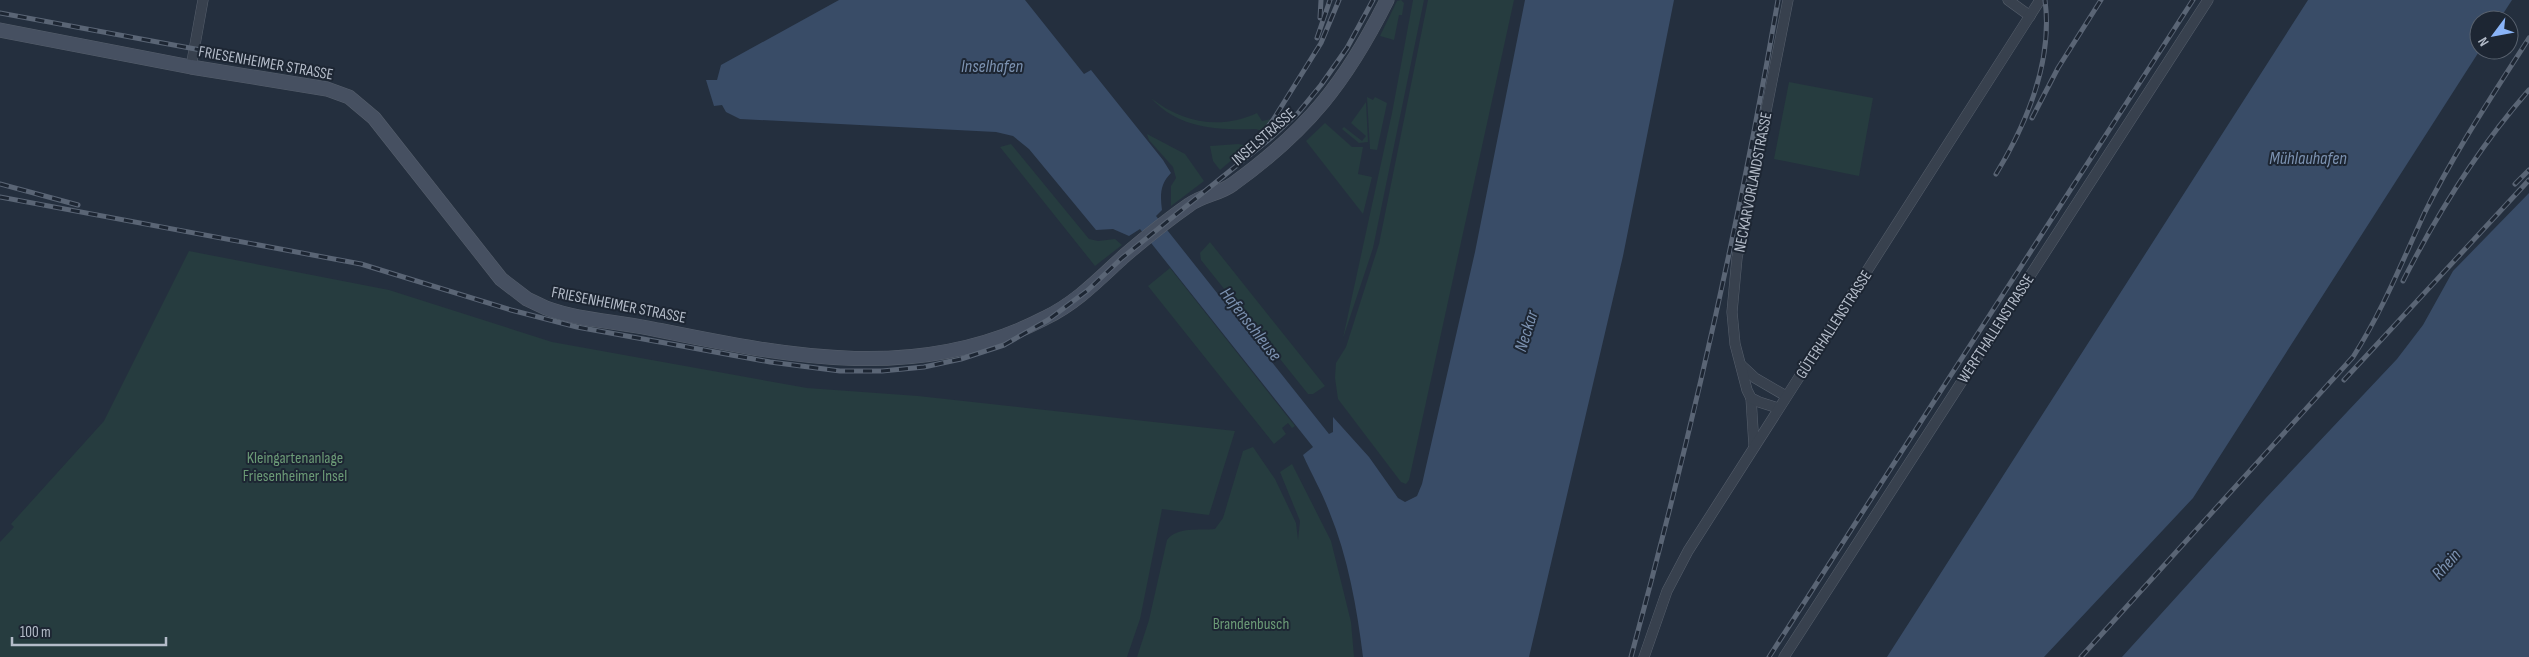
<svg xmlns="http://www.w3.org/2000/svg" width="2529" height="657" font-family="'Sofia Sans Condensed',sans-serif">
<rect width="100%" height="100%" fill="#242f3e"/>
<g fill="#263c3f">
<path d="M1401,0L1404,3L1402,15H1399L1394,40L1380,36L1397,1Z"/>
<path d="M1413,0H1424L1373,248L1343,338L1392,113Z"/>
<path d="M1428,0H1514L1409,480L1406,484L1401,482L1338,399L1335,378L1336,363L1346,347L1379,244Z"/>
<path d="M1789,82L1873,98L1859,176L1774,159Z"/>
<path d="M1367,97L1373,100L1375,97L1387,103L1377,150L1370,149Z"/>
<path d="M1151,98C1182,123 1221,130 1257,113L1262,121L1271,119L1262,131L1256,129C1218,130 1179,129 1151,98Z"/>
<path d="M1366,102L1368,142L1359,143L1342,129L1344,127L1362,141L1366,136L1351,123Z"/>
<path d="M1325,123L1352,147H1363L1358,174L1372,177L1363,214L1306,141Z"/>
<path d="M1147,134L1185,154L1204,181L1171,206V186L1176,178L1173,167L1149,140Z"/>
<path d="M1011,144L1089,239L1098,241L1115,239L1122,245L1095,266L1000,147Z"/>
<path d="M1238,144L1248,146L1220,170L1213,161L1210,146Z"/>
<path d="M1210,242L1325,386L1313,394H1308L1201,260L1200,253Z"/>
<path d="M189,251L389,290L552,342L807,388L918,396L1235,431L1209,515L1162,509L1140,619L1127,657H0V542L14,527L11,524L104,421Z"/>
<path d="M1170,268L1295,426L1292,428L1288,423L1282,428L1286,434L1274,444L1148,286Z"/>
<path d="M1253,447L1275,479L1296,523L1298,540L1300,521L1280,472L1292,464L1331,541L1351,622L1354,657H1137L1149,620L1167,540C1178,526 1198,531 1215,529L1223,518L1243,451Z"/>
</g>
<g fill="#394c67">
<path d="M839,0H1025L1084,74L1091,70L1163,160L1171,173C1160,184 1160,195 1162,210L1156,216L1329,434L1333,432V417L1369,457L1398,498L1405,502L1417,496L1422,484L1475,252L1525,0H1674L1623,256L1529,657H1363C1357,608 1348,557 1329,511C1322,492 1311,473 1303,455L1313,447L1140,229L1129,236L1113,229L1096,230L1029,149L1013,136L996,132L740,119L726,112L722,105L714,106L706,80H717L721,65Z"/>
<path d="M2308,0H2512L2499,20H2479L2480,50L2193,498L2044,657H1887Z"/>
<path d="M2529,193V657H2122L2266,498L2397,359L2423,325L2453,271Z"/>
</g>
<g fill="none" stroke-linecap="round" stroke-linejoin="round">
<g stroke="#565f6c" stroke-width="11">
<g id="street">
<path d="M2008,0L2030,16"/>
<path d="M191,67L203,0"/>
<path d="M1741,365L1755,378L1786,396"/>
<path d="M1751,398L1754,446"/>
<path d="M1778,408L1759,402L1751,398L1747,390L1735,344L1732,312L1737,258L1788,0"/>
<path d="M1644,657L1667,591L1688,551L2040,0"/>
<path d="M1784,657L2208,0"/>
</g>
</g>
<g stroke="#565f6c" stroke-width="15">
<path id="secondary" d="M0,30L191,67L327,89L349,97L374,118L501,279L527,299L546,308C578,320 614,321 648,328C782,355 916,385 1045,318C1076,303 1098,280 1123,257C1144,239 1166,221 1189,205C1202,195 1220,194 1233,184C1308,130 1346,82 1387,0"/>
</g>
<use href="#street" stroke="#38414e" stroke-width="10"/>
<use href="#secondary" stroke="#465061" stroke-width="14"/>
<g stroke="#5a6575" stroke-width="5">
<g id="rail">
<path d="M0,13L255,60"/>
<path d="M1320,18L1321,0"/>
<path d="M1317,38L1330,0"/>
<path d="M2032,118L2058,68L2101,0"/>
<path d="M1255,144L1273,120L1321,43L1339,0"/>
<path d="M1996,174C2027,123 2053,61 2045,0"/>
<path d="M0,184L78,205"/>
<path d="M2515,184L2529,170"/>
<path d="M0,197L361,264L511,310L577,327L770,362L840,371H882L924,367L961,359L1004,345L1048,320L1088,290L1122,258L1272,137L1298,113L1321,85L1347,48L1373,0"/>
<path d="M2403,281C2437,214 2479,147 2529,90"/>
<path d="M2344,380L2529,180"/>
<path d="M1631,657C1690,440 1740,221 1778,0"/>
<path d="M1769,657L2193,0"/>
<path d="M2081,657L2353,357C2383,310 2401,264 2424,214C2454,153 2492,96 2529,38"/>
</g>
</g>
<use href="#rail" stroke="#1d2633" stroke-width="3" stroke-dasharray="9" stroke-linecap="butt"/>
</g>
<g text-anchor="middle" stroke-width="4" stroke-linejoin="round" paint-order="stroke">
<g font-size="16" fill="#b4bcc9" stroke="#1d2633">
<text transform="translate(266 62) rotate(10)" y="6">FRIESENHEIMER STRASSE</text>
<text transform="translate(1263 136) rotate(-41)" y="6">INSELSTRASSE</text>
<text transform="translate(1752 182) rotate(-79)" y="6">NECKARVORLANDSTRASSE</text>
<text transform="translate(619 304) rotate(11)" y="6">FRIESENHEIMER STRASSE</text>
<text transform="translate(1833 324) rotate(-57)" y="6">GÜTERHALLENSTRASSE</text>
<text transform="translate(1995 328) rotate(-57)" y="6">WERFTHALLENSTRASSE</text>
</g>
<g font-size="16" fill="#6b9a76" stroke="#1d2633">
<text x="295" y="463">Kleingartenanlage<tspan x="295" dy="18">Friesenheimer Insel</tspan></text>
<text x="1251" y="629">Brandenbusch</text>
</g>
<g font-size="18" font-style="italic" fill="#7c92b1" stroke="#1d2633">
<text x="992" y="72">Inselhafen</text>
<text x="2308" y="164">Mühlauhafen</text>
<text transform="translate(1251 324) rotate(52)" y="6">Hafenschleuse</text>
<text transform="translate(1526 331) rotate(-73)" y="6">Neckar</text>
<text transform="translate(2446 564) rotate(-48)" y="6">Rhein</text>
</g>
</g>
<g transform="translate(2494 35) rotate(238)"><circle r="24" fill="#1d2633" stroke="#59626f"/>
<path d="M0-4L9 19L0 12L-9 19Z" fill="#8ab4f8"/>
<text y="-8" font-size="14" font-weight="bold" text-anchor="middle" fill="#b4bcc9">N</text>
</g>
<path d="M12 637v8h154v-8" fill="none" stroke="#b4bcc9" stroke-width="2.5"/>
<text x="20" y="637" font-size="15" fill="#b4bcc9" stroke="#1d2633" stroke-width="4" paint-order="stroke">100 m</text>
</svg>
